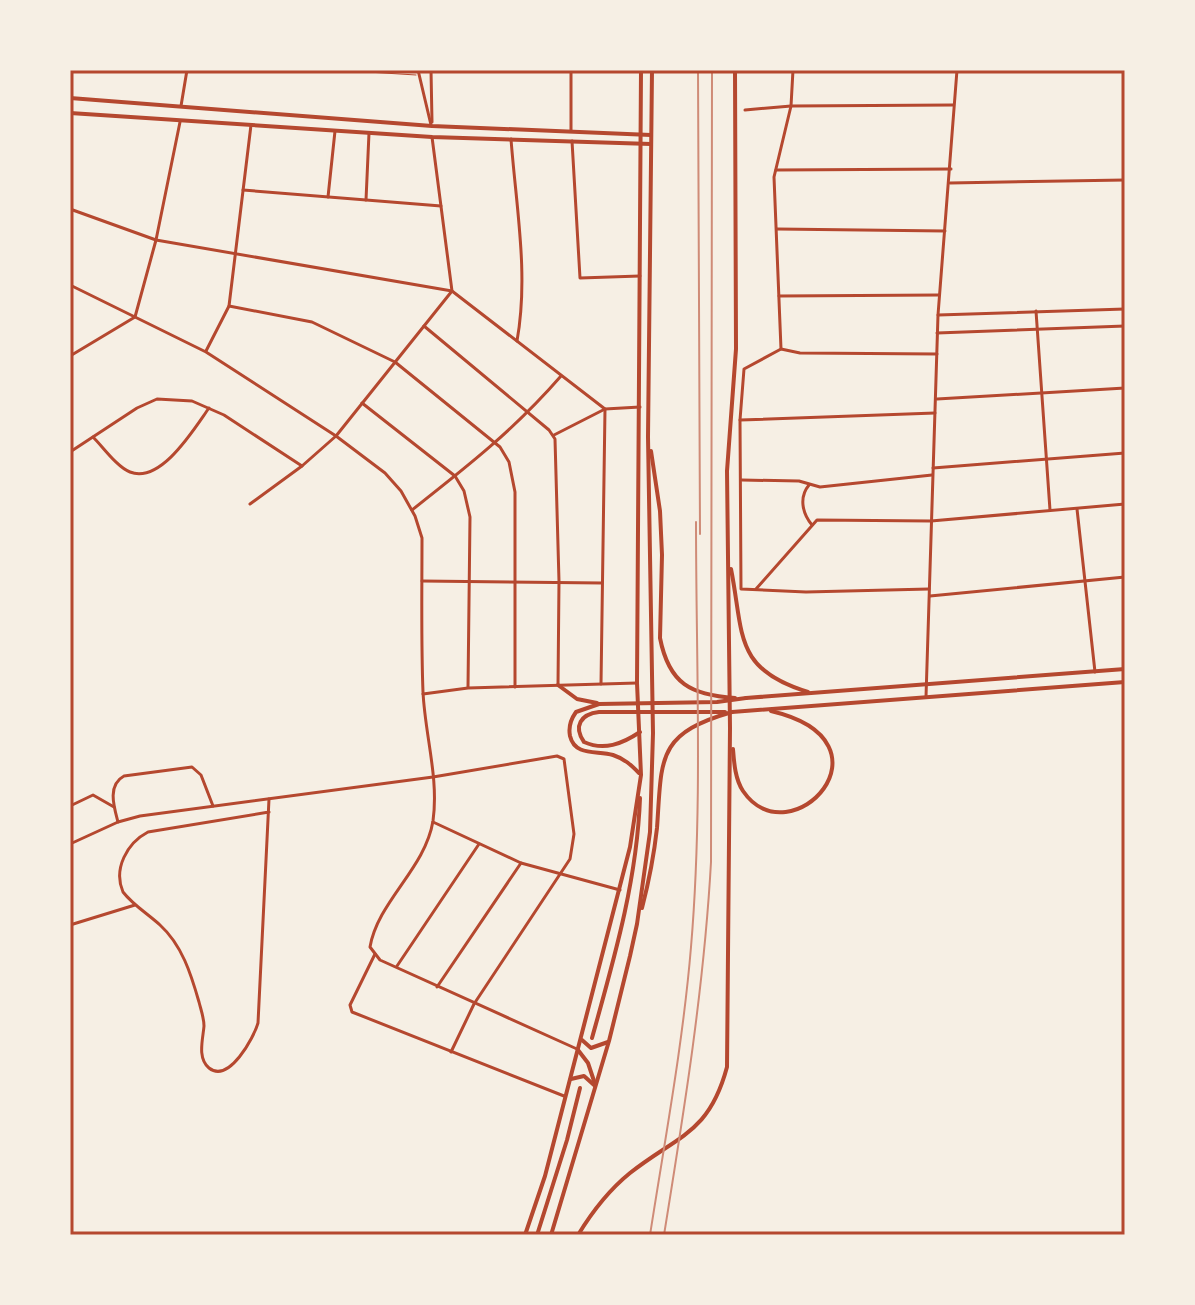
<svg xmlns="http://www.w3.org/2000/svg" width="1195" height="1305" font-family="'Asap Condensed',sans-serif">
<rect width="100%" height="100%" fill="#f6efe4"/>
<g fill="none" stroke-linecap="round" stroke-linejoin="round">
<path stroke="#b5482f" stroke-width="1" d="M335,70L416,75"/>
<g stroke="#b5482f" stroke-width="3">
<path d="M431,70L432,122"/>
<path d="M793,70L791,106L774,177L781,349L744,369L740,420L741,589L806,592L929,589"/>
<path d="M181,106L187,70"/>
<path d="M745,110L791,106L953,105"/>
<path d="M571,130V70"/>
<path d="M511,139C516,206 529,275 517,341"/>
<path d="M572,141L580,278L640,276"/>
<path d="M776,170L951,169"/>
<path d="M950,183L1125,180"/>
<path d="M243,190L441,206"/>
<path d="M328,197L335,131"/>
<path d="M366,200L369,133"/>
<path d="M70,209L156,240L452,291L605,409L601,684"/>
<path d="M777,229L945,231"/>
<path d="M779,296L939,295"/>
<path d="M229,306L312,322L395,362L500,447L509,462L515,492V687"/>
<path d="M1036,311L1050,510"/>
<path d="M938,315L1125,309"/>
<path d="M424,326L549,430L555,439L559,581L558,685"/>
<path d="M937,333L1125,326"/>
<path d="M781,349L800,353L937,354"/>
<path d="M206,351L229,306L251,125"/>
<path d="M70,356L135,317L156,240L180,122"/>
<path d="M937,399L1125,388"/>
<path d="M362,403L455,476L464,491L470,517L468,687"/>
<path d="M740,420L935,413"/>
<path d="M554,435L605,409L640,407"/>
<path d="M93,437C103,447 117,467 130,472C161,484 194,429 209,408"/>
<path d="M70,452L137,408L157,399L192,401L224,415L302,466"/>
<path d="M933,468L1125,453"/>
<path d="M742,480L799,481L820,487L932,475"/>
<path d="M809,485C799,497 802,513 812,525"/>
<path d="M250,504L302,466L336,436L452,291L432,137"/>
<path d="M1077,509L1095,672"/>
<path d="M412,510C468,466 514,430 561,376"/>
<path d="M422,581L602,583"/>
<path d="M756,589L817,520L931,521L1125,504"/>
<path d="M930,596L1125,577"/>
<path d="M926,697L938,315L957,70"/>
<path d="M70,806L93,795L114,807"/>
<path d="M269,812L148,832C127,843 113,869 123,892C133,905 148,914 160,925C182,945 191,974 199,1002C201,1010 204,1018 204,1026C203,1039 197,1058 209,1068C229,1084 254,1037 258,1023L269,799"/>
<path d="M118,822C114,807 107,785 124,776L192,767L201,775L213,806"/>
<path d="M70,844L118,822L140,816L433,777L557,756L564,759L574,834L570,859L474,1004L451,1052"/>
<path d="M70,925L135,905"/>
<path d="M375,954L350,1005L352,1012L564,1096"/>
<path d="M397,966L479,844"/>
<path d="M437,987L521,863"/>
</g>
<g stroke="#b5482f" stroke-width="3">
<path d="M418,70L431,125"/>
<path d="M70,285L206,352L336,436L385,473L401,491L415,516L422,538C422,589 421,641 423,692C425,735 439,778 433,821C425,869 378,901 370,947L380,960L577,1049"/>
<path d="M423,694L468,688L637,683"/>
<path d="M433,822L521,863L620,890"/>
</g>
<g stroke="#b5482f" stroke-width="4">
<path d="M731,569C744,634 733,669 808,692"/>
<path d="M746,698L1125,669"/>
<path d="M732,712L1125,682"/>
<path d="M733,749C734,762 735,779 743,791C790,860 902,742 771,711"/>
<path d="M578,1235C592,1212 609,1190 630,1173C678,1135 709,1134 727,1067L730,728L727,471L736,349L735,70"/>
</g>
<g stroke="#b5482f" stroke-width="4">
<path d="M70,98L432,126L651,135"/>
<path d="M70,113L432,137L651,144"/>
<path d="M651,451L660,511L662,555L660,638C669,684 691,695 735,698"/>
<path d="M558,685L577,699L597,703"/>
<path d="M640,732C622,744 604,751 584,742C573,726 581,714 599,712H725"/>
<path d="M639,773C631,765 625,759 613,755C598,750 575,757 570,736C568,726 571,719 576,712L599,704L717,702L746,698"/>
<path d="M642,908C649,881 654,855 657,828C662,758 656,734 732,712"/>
<path d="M592,1038C614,959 637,881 640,798"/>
<path d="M582,1040L591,1048L608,1042"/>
<path d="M578,1050L588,1063L595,1084"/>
<path d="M571,1079L584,1076L594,1085"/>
<path d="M525,1235L545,1176L630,847L641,775L637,683L641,70"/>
<path d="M537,1235L567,1140L580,1088"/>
<path d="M551,1235L609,1041L630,956L637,924L650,832L653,733L648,437L652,70"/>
</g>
<g stroke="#cf8b77" stroke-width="2">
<path d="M698,70L700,534"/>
<path d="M650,1235C665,1139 683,1043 691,947C703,806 696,663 696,522"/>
<path d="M664,1235C684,1111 704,988 711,862L712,70"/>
</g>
</g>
<rect width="1195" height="1305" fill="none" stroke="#f6efe4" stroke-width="144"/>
<rect x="72" y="72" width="1051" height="1161" fill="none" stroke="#b5482f" stroke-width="3"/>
</svg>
